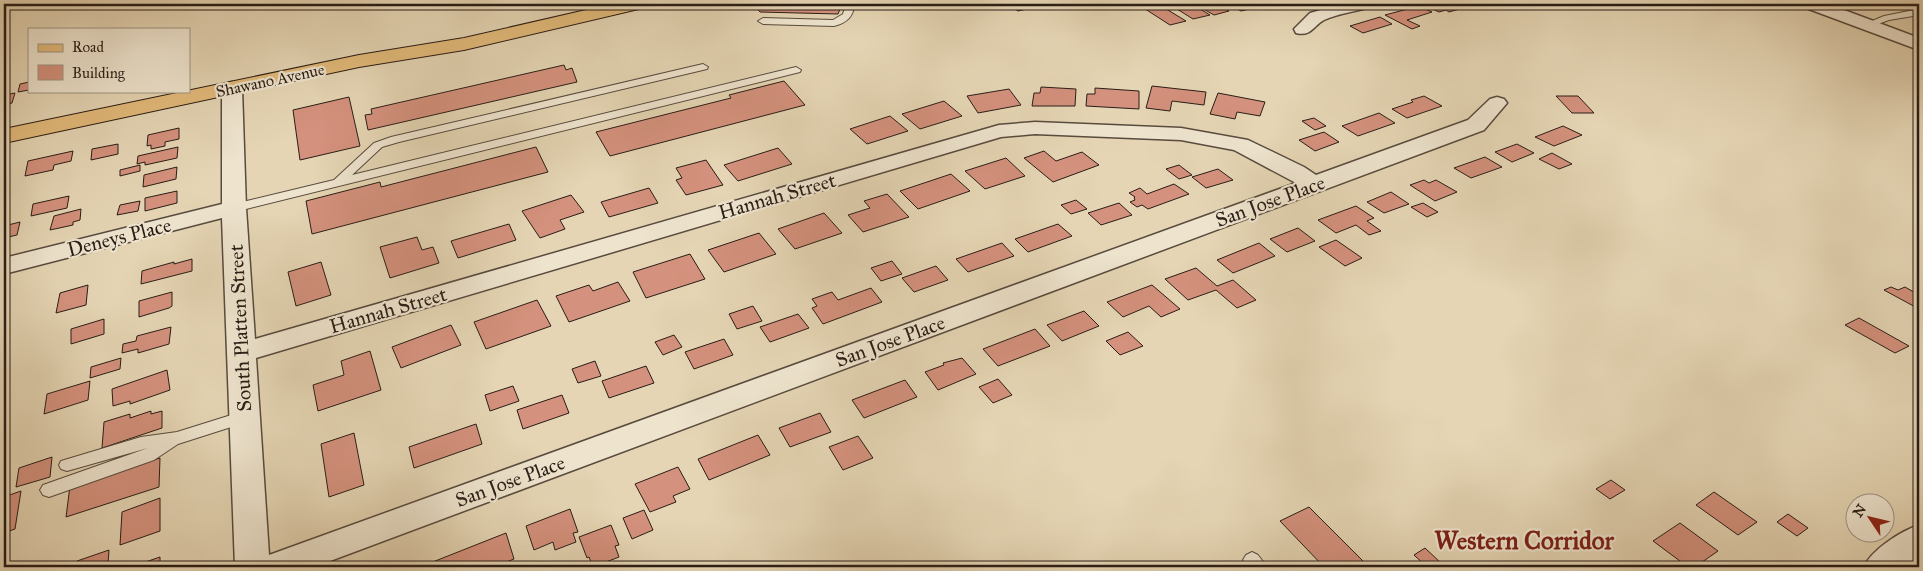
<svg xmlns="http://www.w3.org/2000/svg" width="1923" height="571" font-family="'IM FELL Great Primer',serif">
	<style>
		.building { fill: #d4917d; stroke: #291d16 }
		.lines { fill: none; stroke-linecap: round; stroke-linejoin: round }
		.lane-casing { stroke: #584b3e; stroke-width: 2 }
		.street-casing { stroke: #584b3e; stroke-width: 3 }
		.primary-casing { stroke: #291d16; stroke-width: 2 }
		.lane { fill: #eee4ce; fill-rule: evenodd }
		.street { fill: #eee4ce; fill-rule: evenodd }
		.primary { fill: #e2ba7a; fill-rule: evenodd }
		.labels { text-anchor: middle; stroke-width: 4.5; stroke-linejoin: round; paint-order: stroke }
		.far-street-label { font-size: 16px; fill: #291d16; stroke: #eee4ce }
		.street-label { font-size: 20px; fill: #291d16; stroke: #eee4ce }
		.near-neighbourhood-label { font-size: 25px; font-weight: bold; fill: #7a1f14; stroke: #eee4ce }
	</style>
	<rect width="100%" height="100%" fill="#e5d5b4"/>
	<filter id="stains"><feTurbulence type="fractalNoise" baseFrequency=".004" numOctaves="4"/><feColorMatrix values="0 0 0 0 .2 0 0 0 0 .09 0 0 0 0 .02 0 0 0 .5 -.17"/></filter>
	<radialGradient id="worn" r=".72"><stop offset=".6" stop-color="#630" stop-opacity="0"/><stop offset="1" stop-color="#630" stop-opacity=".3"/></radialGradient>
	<path class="building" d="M753 4H842L838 14 760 12Z
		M1008 4H1042L1044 5 1018 11Z
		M1146 4H1158L1186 21 1170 25 1139 5Z
		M1169 4H1192L1210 15 1193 19Z
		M1195 4H1217L1229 11 1214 15Z
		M1228 4H1253L1258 7 1241 11Z
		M1422 4H1466L1459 6 1463 8 1449 12 1446 10 1439 12Z
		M1850 4H1864L1871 6 1864 9Z
		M1419 6 1432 12 1407 20 1420 26 1412 29 1385 15Z
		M1380 17 1392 24 1363 33 1350 26Z
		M564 65 566 70 572 68 577 82 368 130 365 115 372 114 371 109Z
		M784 81 805 105 610 156 596 132 731 98 729 95Z
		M29 82V90L18 92 20 84Z
		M1152 86 1206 92 1204 105 1172 101 1170 111 1146 108Z
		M1041 87 1076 89 1075 106H1032L1034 93H1040Z
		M1095 88 1139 91V109L1086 106 1087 94H1095Z
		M1009 89 1021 105 978 113 967 96Z
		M15 93 12 103 4 105V95Z
		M1218 93 1265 102 1260 116 1237 112 1235 119 1210 114Z
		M1424 96 1442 106 1407 118 1392 109 1413 102 1411 100Z
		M1556 96H1578L1594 113H1572Z
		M349 97 360 146 300 160 293 110Z
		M944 101 962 116 920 129 902 114Z
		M1379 113 1395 123 1358 136 1342 126Z
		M890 116 908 131 867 144 850 129Z
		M1314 118 1326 126 1315 130 1302 121Z
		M1563 126 1582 135 1554 146 1535 137Z
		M179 128V139L165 142V146L151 149V145L147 146 148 135Z
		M1324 132 1339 142 1315 151 1299 140Z
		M118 144V154L91 160 92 149Z
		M1517 144 1534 153 1512 162 1495 152Z
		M178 147 177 158 145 165V162L137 164 138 156Z
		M536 147 548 172 312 234 306 201 380 182 381 187Z
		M778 148 792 164 738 181 724 165Z
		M73 151 71 161 54 165 53 170 25 176 28 161Z
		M1044 151 1056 161 1082 152 1099 165 1053 182 1024 158Z
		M1552 153 1572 164 1559 169 1539 159Z
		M1485 157 1502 167 1471 178 1454 168Z
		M1006 158 1025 176 985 189 965 171Z
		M706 160 723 185 686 195 676 180 682 178 676 168Z
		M140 165V171L120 176V170Z
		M1179 165 1192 175 1179 179 1166 169Z
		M177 167 176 179 143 187 144 175Z
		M1218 169 1233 180 1206 188 1192 177Z
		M951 174 970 191 918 209 900 191Z
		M1424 180 1429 183 1436 180 1457 192 1435 201 1410 185Z
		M1174 184 1189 194 1148 209 1142 205 1137 207 1130 202 1135 200 1134 198 1135 197 1129 193 1140 188 1147 194Z
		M649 188 658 203 609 217 601 202Z
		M177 191V203L145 211V198Z
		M1391 192 1409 204 1384 213 1367 202Z
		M887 194 909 217 863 232 848 215 870 208 864 201Z
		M571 195 584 212 560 220 565 229 540 238 522 211Z
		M69 196 67 208 31 216 33 204Z
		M1076 200 1087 209 1071 214 1061 205Z
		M140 201 138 211 117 215 120 205Z
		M1119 203 1132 215 1101 225 1088 213Z
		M1423 203 1438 212 1427 217 1411 207Z
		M1356 206 1374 218 1367 221 1381 231 1369 235 1356 225 1336 233 1318 220Z
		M81 209 80 220 73 222V225L50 230 54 216Z
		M824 213 842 233 795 249 778 229Z
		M20 222 17 235 4 238V226Z
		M509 224 516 240 458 258 451 241Z
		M1058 224 1072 236 1028 252 1015 239Z
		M1298 228 1315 241 1287 252 1270 239Z
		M759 233 776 254 724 272 708 250Z
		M417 237 422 250 433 247 439 263 390 278 380 247Z
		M1336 240 1362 258 1345 266 1319 247Z
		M1002 243 1014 256 968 272 956 259Z
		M1259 243 1275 256 1233 273 1217 260Z
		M690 254 705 279 646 298 633 272Z
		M192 259V271L141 284 142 271 174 262V264Z
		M892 261 902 274 881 281 871 268Z
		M321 262 331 295 296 306 288 272Z
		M936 266 948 280 914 292 902 278Z
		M1196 268 1217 286 1233 280 1256 300 1237 308 1216 290 1188 300 1165 279Z
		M618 282 630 301 569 322 556 296 589 285 593 291Z
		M88 285 86 305 56 313 60 293Z
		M1152 285 1180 309 1161 317 1149 306 1123 317 1107 302Z
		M1891 287 1898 290 1905 287 1919 295V309L1884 290Z
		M871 288 882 302 823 324 812 308 817 306 812 299 832 292 838 300Z
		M172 292V306L169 308 139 317V301Z
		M537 300 551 326 486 349 474 322Z
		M753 306 762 321 737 329 729 314Z
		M1084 311 1099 326 1062 341 1047 325Z
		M798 314 809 328 770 342 760 327Z
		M1859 318 1909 346 1895 353 1845 325Z
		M104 319V334L71 344V329Z
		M451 325 461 345 401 368 392 347Z
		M171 327 169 344 138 353V349L122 353 123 344 136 341 137 336Z
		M1035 329 1050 346 998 366 983 349Z
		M1128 332 1143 346 1120 355 1106 341Z
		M674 335 682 347 663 355 655 342Z
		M724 339 733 355 694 369 685 352Z
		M370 351 381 390 318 411 313 385 344 375 341 361Z
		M121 358 120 369 90 378 91 367Z
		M962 358 976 374 938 390 925 372 944 365 943 363Z
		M595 361 601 376 578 383 572 369Z
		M646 366 654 383 609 398 602 381Z
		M167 370 170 390 130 404V401L113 406 112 389Z
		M998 379 1012 395 993 403 979 387Z
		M905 380 917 397 864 418 852 400Z
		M90 381 88 400 44 414 47 394Z
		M513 386 519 401 490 411 485 395Z
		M562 395 569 413 523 429 517 410Z
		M151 411V414L162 411V428L102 448 104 422 130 414V418Z
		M820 413 831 432 790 447 779 428Z
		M476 424 482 444 414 468 409 447Z
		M354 433 364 485 329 497 321 444Z
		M758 435 770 455 709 480 698 459Z
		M858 436 873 458 843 470 829 447Z
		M52 457 50 477 16 487 19 468Z
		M160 458 159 487 66 517 70 486Z
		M678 467 690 489 673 496 676 502 650 512 635 484Z
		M1611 480 1625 490 1610 499 1596 489Z
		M21 491 15 529 4 533V497Z
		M1714 492 1757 522 1738 535 1696 505Z
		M160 498V531L120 545 122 512Z
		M1309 507 1369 567H1324L1280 521Z
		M570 509 578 532 573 533 576 542 555 550 553 542 534 550 526 526Z
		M644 510 653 530 632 539 623 518Z
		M1788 514 1808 528 1797 536 1777 522Z
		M1680 523 1718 551 1695 567H1688L1653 541Z
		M611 525 619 545 615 546 619 557 593 567 589 557 587 558 579 537Z
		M506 533 514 559 494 567H425V565Z
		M1425 548 1442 564 1438 567H1427L1414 555Z
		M109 550 108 564 97 567H76L77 561Z
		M160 557V567H131Z
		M1658 561 1667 567H1649Z"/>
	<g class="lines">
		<g class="lane-casing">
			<path id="lane" d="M846 4H854C854 17 846 23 834 26L763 24 758 21 763 18 833 20 843 14Z
				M1919 9V15L1889 20 1870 27 1865 24 1884 16Z
				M703 64 708 67 707 69 399 142 382 147 352 175 796 67 801 70 800 72 234 212 228 208 230 205 334 180 374 143 391 137Z
				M244 411 250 413 252 417 250 421 178 444 154 460 49 497 43 495 40 490 43 485 148 448 67 471 61 469 59 465 61 461 141 437 177 432Z
				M1252 552 1258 555 1267 567H1247L1243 560 1246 555Z"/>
		</g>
		<g class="street-casing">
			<path id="street" d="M1342 4H1370L1367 8C1353 12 1337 14 1324 20 1313 26 1311 37 1296 33L1294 29 1310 13Z
				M1803 4H1828L1919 38V50L1806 8Z
				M232 82 239 84 242 88 246 208 255 339 999 125 1035 122 1181 128 1248 140 1304 167 1316 175 1468 120 1490 99 1497 97 1504 99 1507 103 1484 130 314 567H235L222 218 4 274V258L222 204V88L225 84ZM1035 134 1181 140 1234 150 1296 183 269 555 256 358 1001 137Z
				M1919 525V558L1907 567H1864C1871 550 1901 531 1919 525Z"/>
		</g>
		<g class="primary-casing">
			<path id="primary" d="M612 4H645L643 8 464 50 359 67 4 143V129L359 55 464 38Z"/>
		</g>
		<use href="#lane" class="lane"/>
		<use href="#street" class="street"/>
		<use href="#primary" class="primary"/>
	</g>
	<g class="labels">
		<g class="far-street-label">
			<text transform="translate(270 80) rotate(-12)" y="6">Shawano Avenue</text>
		</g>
		<g class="street-label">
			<text transform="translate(777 196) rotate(-16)" y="7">Hannah Street</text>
			<text transform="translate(1270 201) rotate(-20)" y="7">San Jose Place</text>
			<text transform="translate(119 237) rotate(-14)" y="7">Deneys Place</text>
			<text transform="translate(388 310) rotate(-16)" y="7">Hannah Street</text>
			<text transform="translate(240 328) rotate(-93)" y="7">South Platten Street</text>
			<text transform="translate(890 341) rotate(-20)" y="7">San Jose Place</text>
			<text transform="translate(510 481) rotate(-20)" y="7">San Jose Place</text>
		</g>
		<g class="near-neighbourhood-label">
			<text x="1524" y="549">Western Corridor</text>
		</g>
	</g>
	<rect width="1923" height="571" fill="none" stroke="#e5d5b4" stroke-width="20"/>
	<rect x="5" y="5" width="1913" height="561" fill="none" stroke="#291d16" stroke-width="2.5"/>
	<rect x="10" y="10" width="1903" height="551" fill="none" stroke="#291d16"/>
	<rect x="28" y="28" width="162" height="65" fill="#eee4ce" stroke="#9f9484"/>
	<rect x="38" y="44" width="25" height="8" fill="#e2ba7a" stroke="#9f9484"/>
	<text x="72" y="52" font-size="15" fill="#291d16">Road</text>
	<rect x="38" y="65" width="25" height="15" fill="#d4917d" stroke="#9f9484"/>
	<text x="72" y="78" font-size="15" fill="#291d16">Building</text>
	<g transform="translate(1870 518) rotate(305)"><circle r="24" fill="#eee4ce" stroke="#9f9484"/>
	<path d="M0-4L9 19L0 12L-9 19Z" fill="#8f2418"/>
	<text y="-8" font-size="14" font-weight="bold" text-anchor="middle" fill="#291d16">N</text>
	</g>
	<rect width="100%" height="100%" filter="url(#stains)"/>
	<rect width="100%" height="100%" fill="url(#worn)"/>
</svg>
